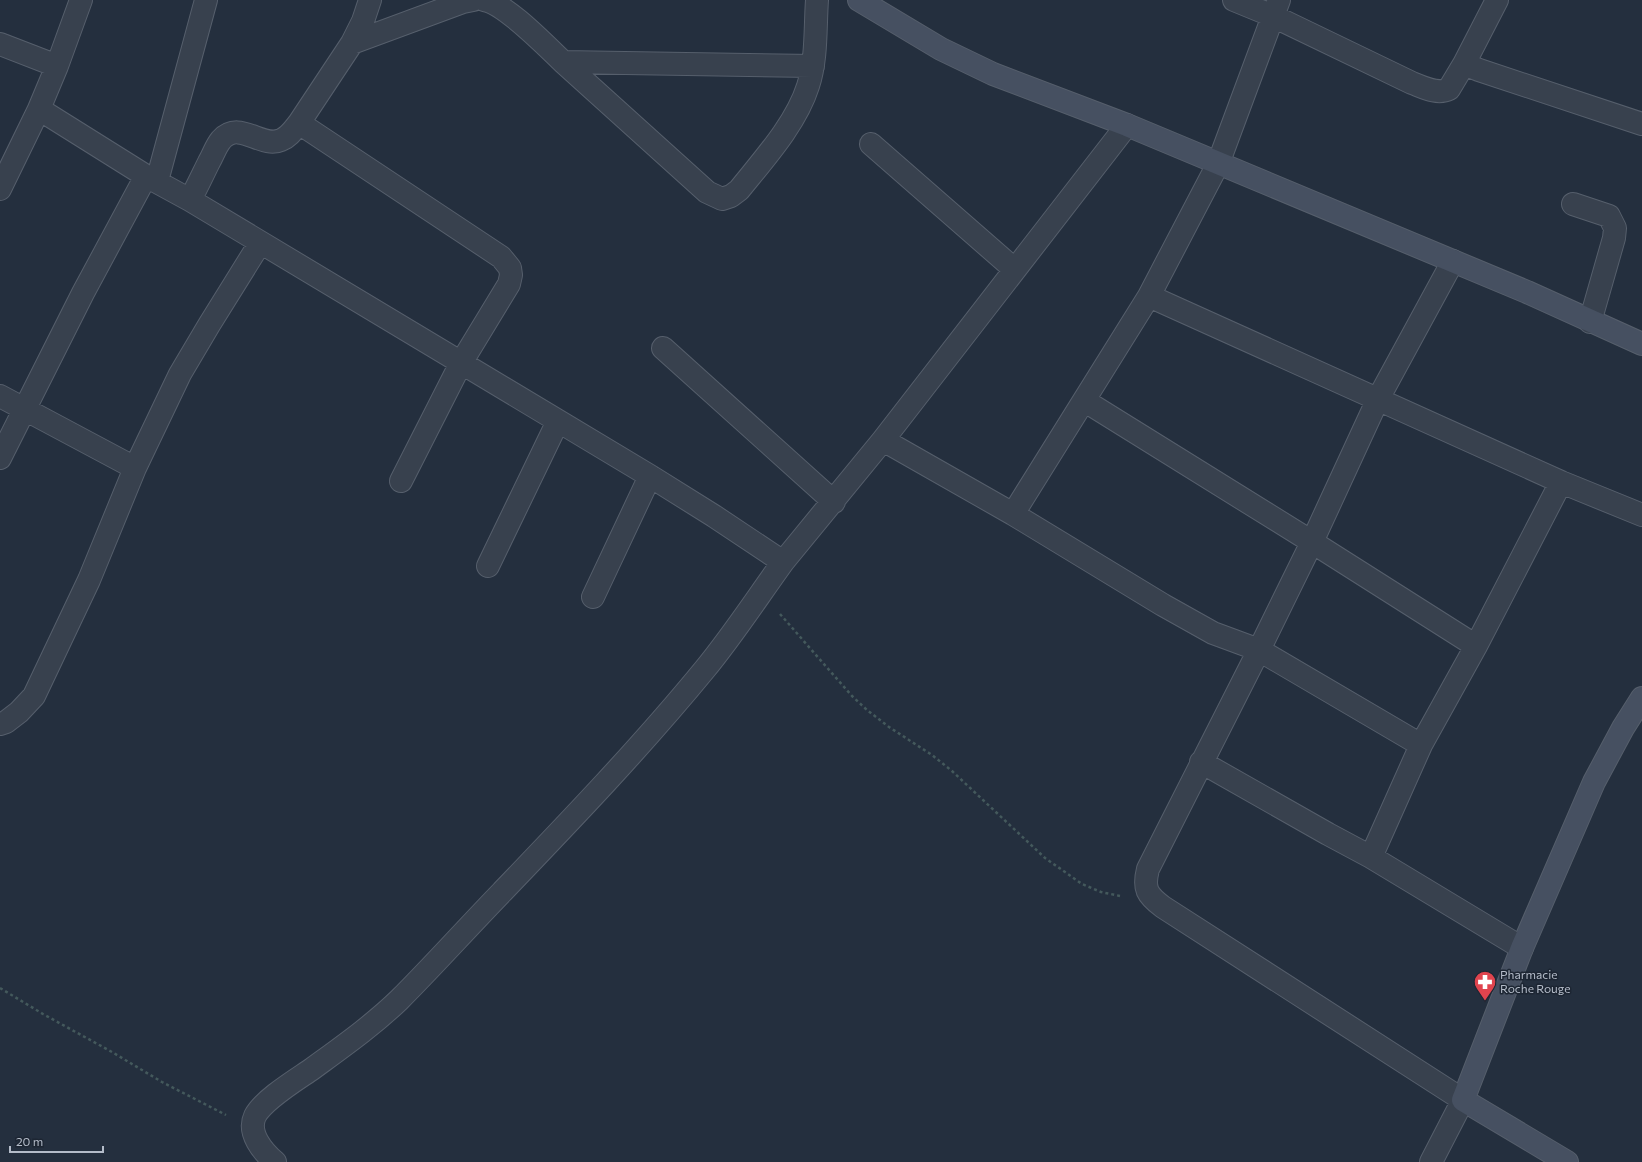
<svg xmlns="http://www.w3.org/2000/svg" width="1642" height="1162" font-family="Commissioner,sans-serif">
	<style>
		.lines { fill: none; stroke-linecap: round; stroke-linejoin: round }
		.street-casing { stroke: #565f6c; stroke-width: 24 }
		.secondary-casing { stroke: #565f6c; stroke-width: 24 }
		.path { stroke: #44595c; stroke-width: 2.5; stroke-dasharray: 3 3; stroke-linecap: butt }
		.street { stroke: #38414e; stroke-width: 22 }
		.secondary { stroke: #465061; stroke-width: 22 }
		.labels { text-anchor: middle; stroke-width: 3; stroke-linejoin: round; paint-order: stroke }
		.poi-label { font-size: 12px; fill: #b4bcc9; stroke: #1d2633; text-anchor: start }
	</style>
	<rect width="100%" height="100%" fill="#242f3e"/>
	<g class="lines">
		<g class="street-casing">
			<path id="street" d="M81 0 57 66 39 109 146 176 190 200 650 476 714 516 783 562 883 440
				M484 0C505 3 546 46 563 62
				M1234 0 1273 16 1412 83C1423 87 1437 95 1449 89L1464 64 1479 70 1642 124
				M1279 0 1218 164 1149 296 1013 514 1163 605 1213 633 1259 650 1148 869C1143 889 1147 895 1163 907L1463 1100 1431 1162
				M352 43 463 2 473 0
				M0 44 57 66
				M1464 64 1497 0
				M813 66 563 62 707 192 722 199 731 196 739 190C763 160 796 124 808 86 817 59 815 28 817 0
				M299 123 352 43 363 21 370 0
				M871 144 1014 269
				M157 181 206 0
				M0 189 39 109
				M190 200C197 187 203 174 209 162 213 155 216 146 221 140 240 119 261 149 281 140 289 137 294 129 299 123L501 257 510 268 511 275 509 284 461 363 401 481
				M1573 204 1609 216 1615 228 1614 238 1590 322
				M1149 296 1561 482
				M663 348 834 502
				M0 396 135 468
				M1085 401 1312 542 1378 399 1453 261
				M0 458 83 293 146 176
				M1013 514 883 440 1127 125
				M488 566 558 421
				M593 597 650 476
				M0 724 6 722 19 712 34 696 89 580 135 468 180 374 209 325 260 243
				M1421 745 1259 650 1312 542 1476 646
				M1201 762 1328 834 1371 857
				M1522 948 1371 857 1421 745 1476 646 1561 482 1642 515
				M275 1162C263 1152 247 1133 255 1116 263 1100 296 1080 312 1069 342 1047 372 1026 399 1000 434 965 467 928 502 892 571 820 641 747 705 669 733 635 757 598 783 562"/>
		</g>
		<g class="secondary-casing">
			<path id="secondary" d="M859 0 941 49 993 74 1127 125 1527 292 1642 344
				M1567 1162 1463 1100 1522 948 1594 782 1623 728 1642 698"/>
		</g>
		<path class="path" d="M780 614 852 696 867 710 889 727 932 755 952 771 1045 858 1082 884 1101 892 1120 896
			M0 988 43 1014 112 1052 162 1082 226 1115"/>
		<use href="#street" class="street"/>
		<use href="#secondary" class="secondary"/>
	</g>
	<defs>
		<g id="pharmacy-pin" transform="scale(1.15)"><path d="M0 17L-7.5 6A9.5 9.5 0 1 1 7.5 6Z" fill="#e0444e" stroke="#1d2633"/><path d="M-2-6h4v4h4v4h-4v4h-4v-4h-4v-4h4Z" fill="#fff"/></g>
	</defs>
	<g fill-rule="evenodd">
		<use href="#pharmacy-pin" x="1485" y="982"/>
	</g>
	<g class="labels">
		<g class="poi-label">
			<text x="1500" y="979">Pharmacie<tspan x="1500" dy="14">Roche Rouge</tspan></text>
		</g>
	</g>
	<path d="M10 1146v6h93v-6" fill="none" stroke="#b4bcc9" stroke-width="2"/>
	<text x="16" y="1146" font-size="12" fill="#b4bcc9" stroke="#1d2633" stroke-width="3" paint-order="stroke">20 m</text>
</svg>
